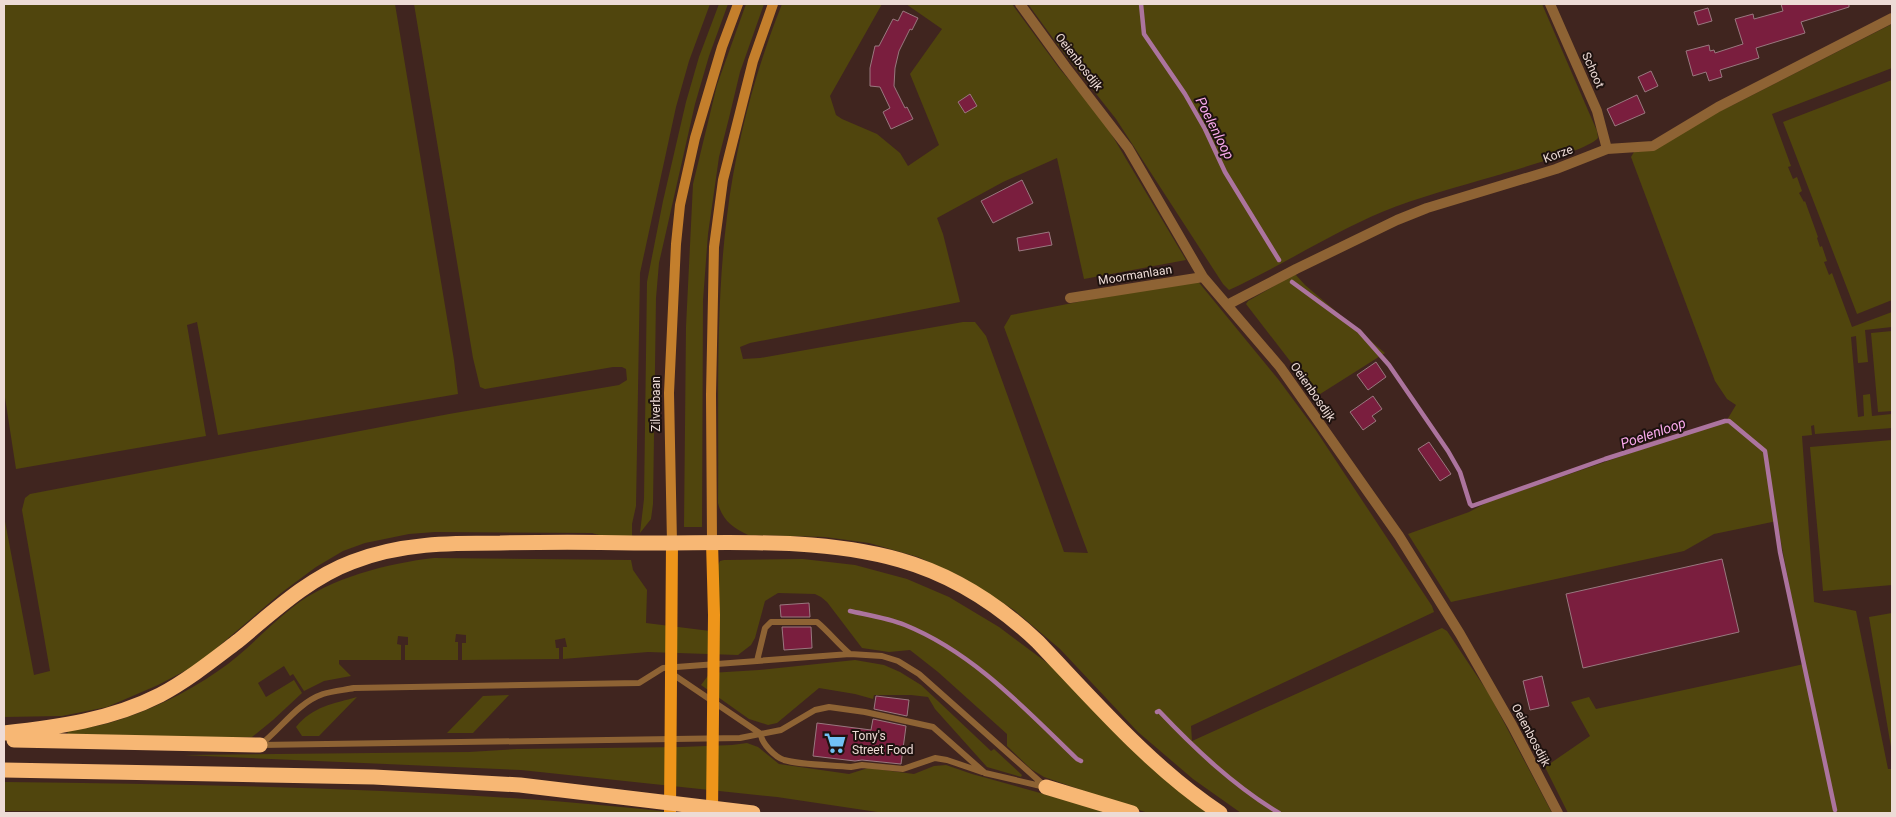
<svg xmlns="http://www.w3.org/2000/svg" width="1896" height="817" font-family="Roboto,sans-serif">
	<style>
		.green { fill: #50450d }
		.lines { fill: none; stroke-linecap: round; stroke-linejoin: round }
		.stream { stroke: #ac749e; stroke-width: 4.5 }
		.building { fill: #7a1e3e; stroke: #99787f }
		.lane { stroke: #8e6334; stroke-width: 6 }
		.street { stroke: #8e6334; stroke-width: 10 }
		.secondary { stroke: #c47f2c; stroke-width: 10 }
		.primary { stroke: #ee951a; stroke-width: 12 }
		.highway { stroke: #f7b774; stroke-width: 15 }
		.labels { text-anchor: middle; stroke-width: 4; stroke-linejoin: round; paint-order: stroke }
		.street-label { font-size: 12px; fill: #eddbd6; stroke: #1e120f }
		.poi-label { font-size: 12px; fill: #eddbd6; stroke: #1e120f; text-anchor: start }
		.water-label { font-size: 14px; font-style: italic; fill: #f9a9eb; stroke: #1e120f }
	</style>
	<rect width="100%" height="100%" fill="#40251f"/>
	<path class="green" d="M4 4H395L454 360 458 394 218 435 197 322 187 325 206 436 16 469 4 391Z
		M414 4H710L689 61 676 107 640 273 636 506 632 524V538L612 539 592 533 435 532 409 534 365 543 343 551 316 567 281 593 198 664 158 685 107 707 62 716 4 717V516L34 675 50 671 22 510 25 498 30 494 449 414 619 385 627 380 626 369 622 367H613L485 389 480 387 473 358Z
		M719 4H728L709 56 695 104 659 263 656 298 653 504 651 519 640 533 644 499 647 282 663 201 686 102 699 57Z
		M746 4H764L740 72 729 118 719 157 708 234 703 300 702 527H684L686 327 693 184 717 85Z
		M782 4H882L830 96 836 115 842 119 877 134 900 153 908 166 939 145 910 74 942 29 906 4H1012L1059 68 1103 120 1186 260 1084 279 1057 158 1003 182 937 218 943 234 960 302 750 343 740 347 743 359 760 358 963 322H975L986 336 1064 552 1088 553 1004 327 1011 315 1196 279 1278 379 1315 429 1432 606 1434 612 1191 726 1192 741 1442 628 1447 631 1489 694 1552 813H1241L1193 779 1138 732 1060 649 1014 610 962 577 918 557 869 543 825 537 748 535C733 528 722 520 718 503 719 408 715 311 727 216 736 143 755 72 782 4Z
		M1028 4H1542L1597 131 1598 138C1589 150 1513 170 1495 176 1457 187 1419 197 1382 212 1330 234 1281 266 1229 290L1223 284 1116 119 1063 52Z
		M1892 24V68L1772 114 1791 166 1788 167 1793 179 1797 177 1802 191 1799 193 1804 202 1805 201 1818 237 1817 238 1820 247 1822 246 1827 261 1824 262 1829 275 1832 273 1852 327 1892 312V327L1865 330 1868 362 1858 363 1856 336 1851 337 1858 417 1864 416 1863 395 1870 394 1872 416 1892 414V428L1815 434 1814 425 1811 426 1812 435 1802 436 1814 602 1856 611 1888 769H1892V813H1568L1545 767 1590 736 1571 702 1589 697 1596 709 1804 664 1777 521 1714 534 1684 551 1451 602 1408 534 1469 512 1488 502 1727 420 1736 405 1727 399 1715 381 1631 157 1634 152 1735 104Z
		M1892 80V300L1857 314 1783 122Z
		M1295 274 1305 285 1385 353 1317 396 1246 304 1248 301Z
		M1892 331V411L1878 412 1871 333Z
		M1892 440V585L1823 591 1810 447Z
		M434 558 631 560 633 570 647 590 646 623 718 632V565L720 561 724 560 803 559 855 565 907 579 949 597 999 627 1054 668 1212 813H1148L1044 777 1031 769 1007 746V734L938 672 910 650 889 652 862 648 827 602 821 597 815 594 778 593 765 601 755 638 751 645 738 655 648 652 563 659V647H567L565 638 555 640 556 648H559V659L462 660V643H466V635L456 634 455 642H458V660H405V645H408V637L398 636 397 644 401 645V660H339V664L351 676 324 681 304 691 293 674 290 676 284 666 258 683 266 697 294 680 302 693 273 720 252 737 223 738 67 736 68 731C81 728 95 727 109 723 147 712 185 694 218 671 245 653 267 627 293 607 329 578 389 563 434 558Z
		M1892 613V753L1869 617Z
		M855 660 884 665 900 672 921 685 991 751 994 749 1022 775 1021 777 987 767 935 709 928 697 911 695H874L873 699 855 694 819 688 777 723 768 725 749 719 701 685 710 673 759 670Z
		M509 695 473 733H447L483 696Z
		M357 697 319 736H302L296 727C313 706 333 704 357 697Z
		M747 743 758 747 779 764 849 774 868 768 914 774 934 766 946 765 972 774 1112 813H884L777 797 521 770 183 755 469 752 517 749 681 747 732 745Z
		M4 782C229 785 455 788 680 813H221L4 811Z"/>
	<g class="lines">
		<path class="stream" d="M1141 4 1144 34 1185 94 1205 129 1225 172 1279 260
			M1292 282 1359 331 1389 365 1448 451 1460 472 1470 504 1472 506 1605 459 1725 421H1729L1765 451 1780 552 1835 810
			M850 611C868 615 888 618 905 625 974 653 1025 709 1077 759L1081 761
			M1157 712 1159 711C1195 749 1234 786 1279 813"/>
	</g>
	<path class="building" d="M1781 4H1849V7L1801 22 1805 33 1756 48 1759 58 1720 70 1722 77 1709 81 1706 72 1693 76 1686 51 1709 45 1710 51 1714 50 1715 53 1743 44 1735 19 1753 14 1754 19 1783 11Z
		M1708 8 1712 21 1698 25 1694 12Z
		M903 11 918 18 912 30 910 29 899 51 895 68 894 86 905 108 907 107 913 119 891 129 883 112 890 108 880 87 870 86V68L875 46H879L893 19 898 21Z
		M1651 71 1658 86 1645 92 1638 77Z
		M970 94 977 106 965 113 958 102Z
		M1637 95 1645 113 1615 126 1607 109Z
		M1022 180 1033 203 993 223 981 201Z
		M1049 232 1052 245 1019 251 1017 238Z
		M1376 362 1386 377 1368 390 1357 375Z
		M1373 396 1382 409 1372 416 1376 421 1363 430 1350 412Z
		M1429 442 1451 474 1440 481 1418 449Z
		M1722 559 1739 632 1583 668 1566 594Z
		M809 603 810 617H781L780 605Z
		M782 627H811L812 648 784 650Z
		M1542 676 1549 706 1530 710 1523 681Z
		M876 696 909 700 907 716 874 709Z
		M873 719 906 726 901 764 862 760 855 761 813 756 817 723 871 730Z"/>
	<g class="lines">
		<path class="lane" d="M757 661 765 628 771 622H817C829 632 838 644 850 654
			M671 673 761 734C761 743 775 757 784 760 801 765 832 765 851 767L862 765 903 769 935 758 947 760 982 772
			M260 745C281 729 297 703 323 694 333 691 344 690 354 688L639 683 663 668 850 654 882 656 898 661 919 674 1046 787
			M260 745 740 738 781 730 815 710 829 707 865 712 933 727 985 773 1045 787"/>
		<path class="street" d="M1020 4 1065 66 1128 148 1203 277 1280 367 1399 536 1460 634 1512 725 1558 813
			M1550 4 1597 111 1607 149
			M1070 298 1203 277
			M1227 305 1296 269 1397 220 1427 208 1556 169 1607 149 1653 146 1718 107 1892 18"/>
		<path class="secondary" d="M712 542 711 395 714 247 723 180 753 61 773 4
			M672 543 669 393 676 244 680 205 695 138 722 47 738 4"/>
		<path class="primary" d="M712 542 714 615 712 813
			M670 813 672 543"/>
		<path class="highway" d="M4 733C58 727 111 720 160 695 188 680 213 660 238 641 273 612 309 578 352 562 400 543 450 543 500 543 545 542 590 542 634 543 723 544 814 536 900 560 953 575 999 605 1038 642 1096 703 1151 767 1220 813
			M14 740 260 745
			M4 770 374 777 520 785 753 813
			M1046 787 1132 813"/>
	</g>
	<defs>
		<g id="supermarket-bare" transform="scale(1.725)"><path d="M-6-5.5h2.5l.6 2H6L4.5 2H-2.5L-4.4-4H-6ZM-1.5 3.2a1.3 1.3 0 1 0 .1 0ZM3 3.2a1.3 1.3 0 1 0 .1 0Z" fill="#71c1f5" stroke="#1e120f" stroke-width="2.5" paint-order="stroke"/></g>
	</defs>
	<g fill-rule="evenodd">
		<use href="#supermarket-bare" x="835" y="743"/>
	</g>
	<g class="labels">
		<g class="street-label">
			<text transform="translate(1079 62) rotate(52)" y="4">Oeienbosdijk</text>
			<text transform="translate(1593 70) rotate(66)" y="4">Schoot</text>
			<text transform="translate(1558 154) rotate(-20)" y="4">Korze</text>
			<text transform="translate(1135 275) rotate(-9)" y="4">Moormanlaan</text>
			<text transform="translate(1313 392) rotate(55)" y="4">Oeienbosdijk</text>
			<text transform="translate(656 404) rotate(-90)" y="4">Zilverbaan</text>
			<text transform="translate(1531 735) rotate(62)" y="4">Oeienbosdijk</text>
		</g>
		<g class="poi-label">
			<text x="852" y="740">Tony's<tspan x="852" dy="14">Street Food</tspan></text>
		</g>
		<g class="water-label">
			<text transform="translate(1215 128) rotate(63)" y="5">Poelenloop</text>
			<text transform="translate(1653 433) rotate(-19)" y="5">Poelenloop</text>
		</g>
	</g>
	<rect width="1896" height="817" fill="none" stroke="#eddbd6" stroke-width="10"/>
</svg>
